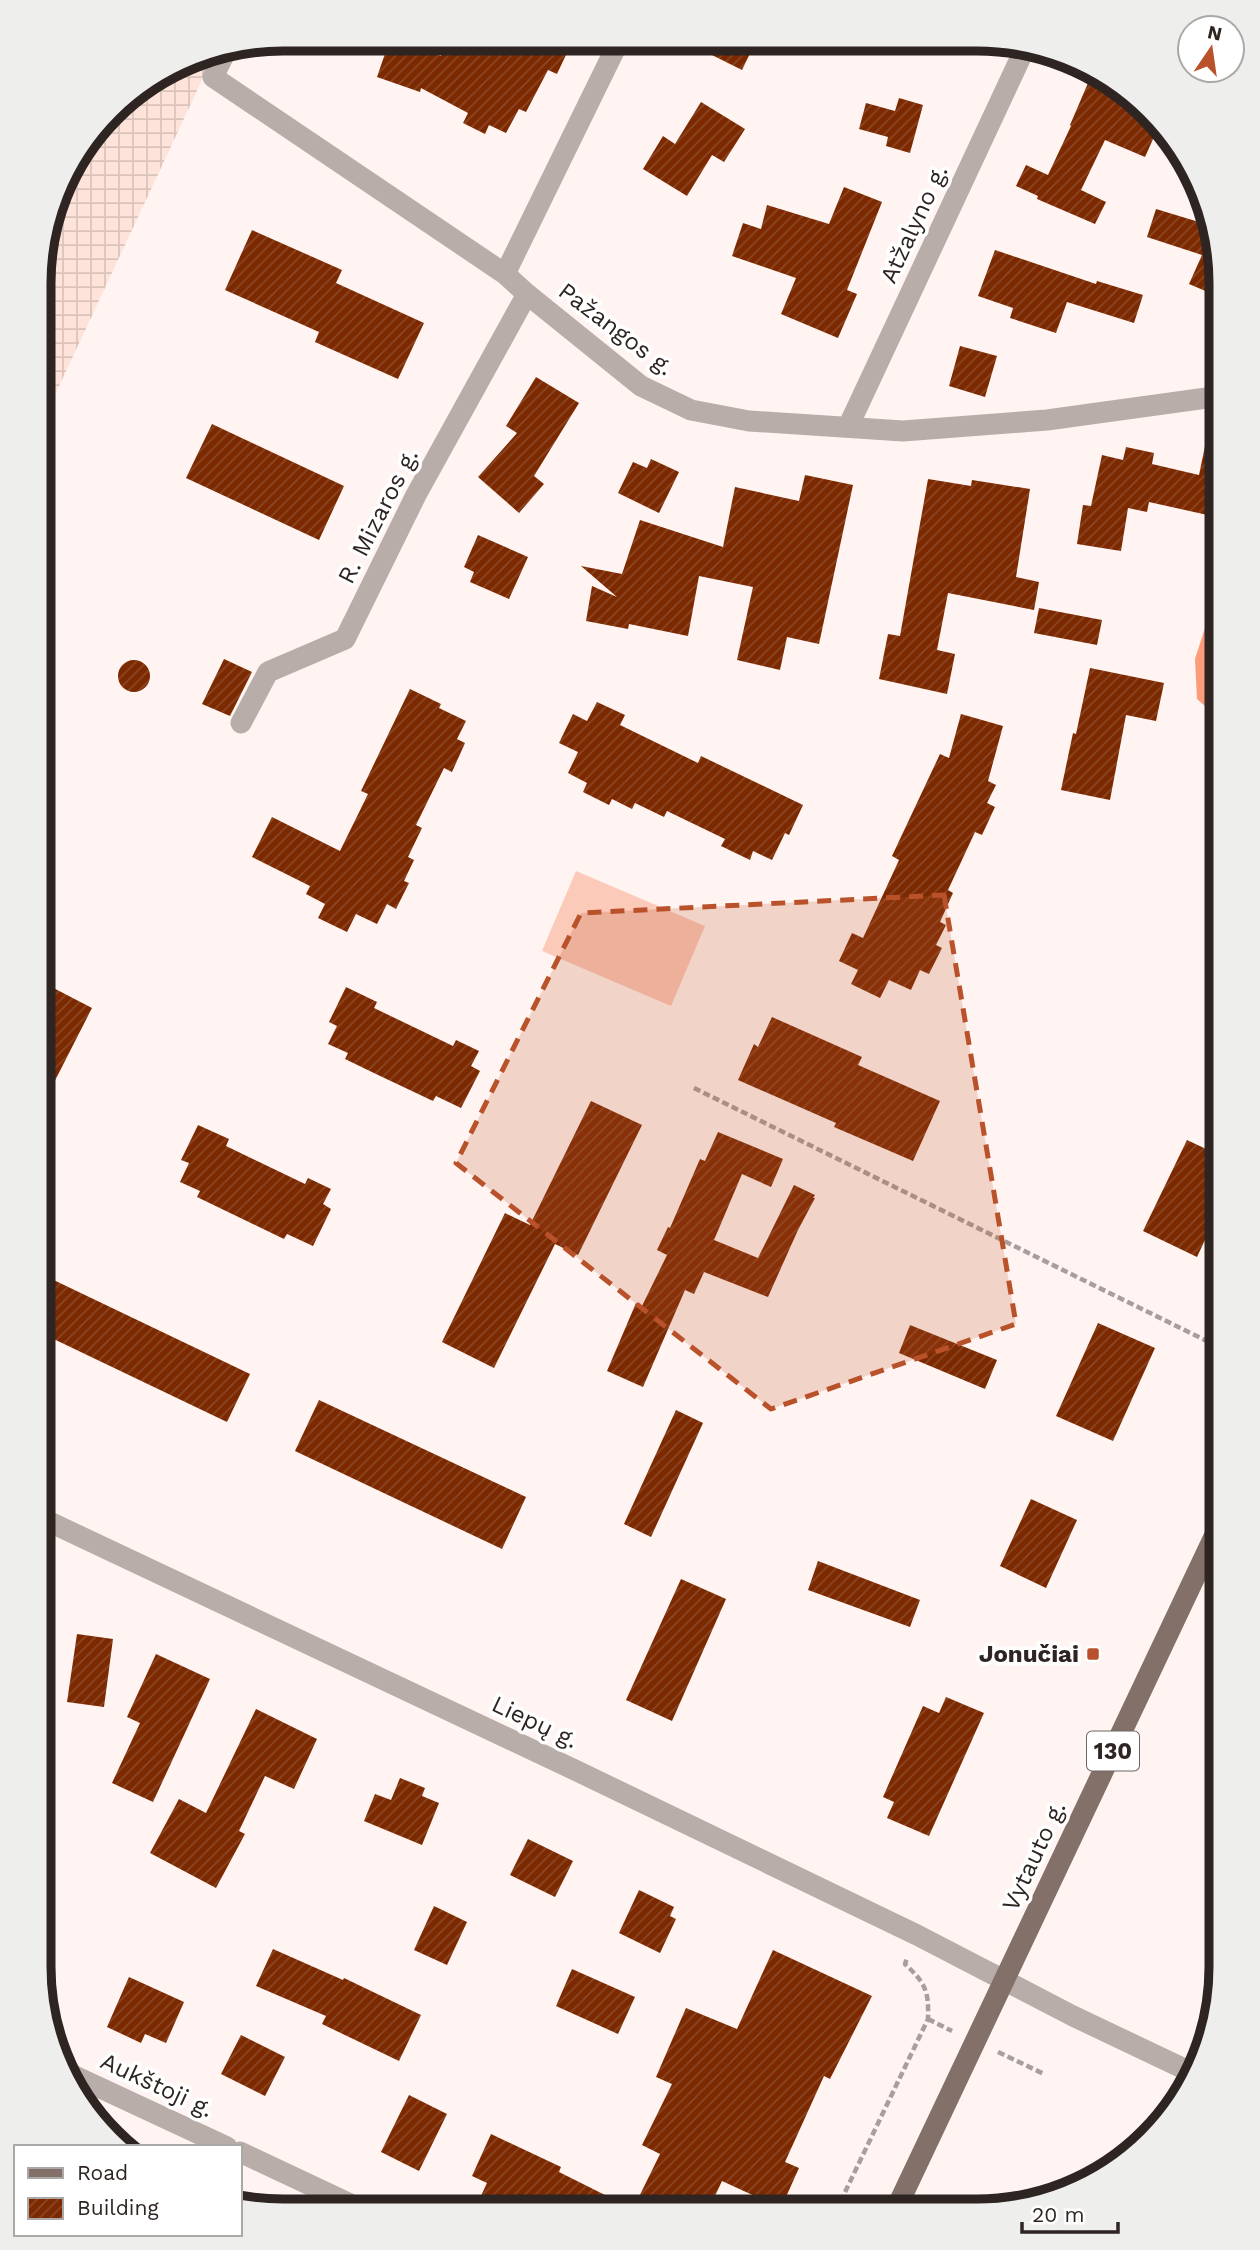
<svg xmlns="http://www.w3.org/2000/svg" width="1260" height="2250" font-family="'Work Sans',sans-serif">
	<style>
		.industrial { fill: url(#industrial-grid) }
		.pitch { fill: #fbcab8 }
		.water { fill: #fc9c7a }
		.building { fill: url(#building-hatch) }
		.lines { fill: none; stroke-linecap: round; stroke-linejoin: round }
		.path { stroke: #a89e9b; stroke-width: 4.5; stroke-dasharray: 7 3.5; stroke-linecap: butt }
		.minor { stroke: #b8ada9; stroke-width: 21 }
		.major { stroke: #837069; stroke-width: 21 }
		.marked { fill: #b9522a; fill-opacity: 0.2; stroke: #b9522a; stroke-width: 5; stroke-dasharray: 14 9; stroke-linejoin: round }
		.poi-dot { fill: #b9522a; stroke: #fff; stroke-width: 2.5 }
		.labels { text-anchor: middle; stroke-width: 7; stroke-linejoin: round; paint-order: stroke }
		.shield { fill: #fff; stroke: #6d6664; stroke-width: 2 }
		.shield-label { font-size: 23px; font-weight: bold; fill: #2e2522 }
		.street-label { font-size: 24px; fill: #2e2522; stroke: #fff }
		.poi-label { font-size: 24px; font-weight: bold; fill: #2e2522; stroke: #fff; text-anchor: end }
		.rim { fill: none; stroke: #2e2522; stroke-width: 9 }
	</style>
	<defs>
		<pattern id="industrial-grid" width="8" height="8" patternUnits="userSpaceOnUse" patternTransform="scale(1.75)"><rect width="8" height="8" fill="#fee3da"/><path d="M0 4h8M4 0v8" fill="none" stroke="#dac3bb"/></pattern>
		<pattern id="building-hatch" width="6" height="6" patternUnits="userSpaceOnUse" patternTransform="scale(1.75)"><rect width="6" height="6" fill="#7c2900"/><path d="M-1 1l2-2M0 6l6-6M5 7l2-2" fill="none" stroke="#8a4726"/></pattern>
	</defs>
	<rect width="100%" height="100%" fill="#fff4f1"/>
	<path class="industrial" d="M214 52 195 95 40 427 41 251 64 174 121 99 189 57Z"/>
	<path class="pitch" d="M576 871 705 926 671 1006 542 951Z"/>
	<path class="water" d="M1221 621V720L1197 699 1195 659 1205 628Z"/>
	<path class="building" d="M390 39 441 56 448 40H573L557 74 548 70 526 112 519 109 506 133 489 125 485 134 463 123 468 113 421 88 420 92 377 77Z
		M684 41H756L742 70Z
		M1091 76 1132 96 1126 108 1152 119 1158 128 1145 157 1105 140 1081 190 1106 202 1095 224 1037 199 1038 196 1016 186 1026 165 1048 175 1071 126 1070 125Z
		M899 98 923 105 910 153 886 146 888 137 859 129 866 103 895 111Z
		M701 102 745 129 724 162 712 155 687 196 643 169 663 136 675 144Z
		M844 187 882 202 847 290 857 294 838 338 781 314 796 278 732 256 743 223 761 229 767 205 829 224Z
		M1156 209 1212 226 1222 282V298L1189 284 1202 255 1147 237Z
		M252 230 342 270 336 283 424 323 398 379 315 342 319 332 225 290Z
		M995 250 1096 284 1097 281 1143 295 1134 323 1067 302 1056 333 1010 318 1013 308 978 296Z
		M960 346 997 356 985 397 949 386Z
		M536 377 579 403 534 476 544 484 519 513 478 477 517 433 506 426Z
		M1210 422 1221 424V518L1149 502 1147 512 1128 508 1121 551 1077 544 1083 505 1091 506 1102 455 1123 460 1126 447 1154 453 1152 464 1199 475Z
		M212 424 344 486 319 540 186 478Z
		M651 459 679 472 659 513 618 493 633 462 647 468Z
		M805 475 853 485 819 644 787 637 780 670 737 660 753 587 699 576 688 636 629 624 628 629 586 621 592 586 617 597 581 566 622 574 640 520 723 547 735 487 799 501Z
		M928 479 971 486 972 480 1030 489 1016 577 1039 582 1034 610 948 593 937 650 955 654 947 694 879 679 888 634 900 636Z
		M478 535 528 557 509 599 470 582 474 572 464 567Z
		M1039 608 1102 620 1097 645 1034 633Z
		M224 659 252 672 230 716 202 704Z
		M118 676a16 16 0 1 1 32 0a16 16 0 1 1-32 0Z
		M1090 668 1164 683 1156 721 1126 715 1110 800 1061 790 1073 733 1076 734Z
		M410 689 441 704 439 708 466 721 457 739 465 743 452 772 444 768 416 825 422 828 408 857 414 860 404 881 409 883 396 909 387 904 377 924 356 914 347 932 318 918 325 904 306 894 310 886 252 857 272 817 340 851 368 794 361 791Z
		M597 702 625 715 620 725 698 763 701 756 803 805 789 835 785 833 772 860 753 851 750 860 721 846 725 839 667 811 664 817 635 803 632 809 612 799 609 805 583 792 587 783 568 773 578 752 559 743 573 714 587 721Z
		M961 714 1003 726 988 781 996 785 987 803 995 807 982 835 975 832 948 890 953 893 940 922 946 925 936 945 942 948 929 974 920 970 911 990 889 980 880 998 851 984 858 970 839 961 852 933 863 938 899 860 892 856 940 754 949 758Z
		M40 981 92 1008 40 1110Z
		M346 987 377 1002 374 1008 453 1046 456 1040 479 1051 471 1066 480 1071 461 1108 436 1096 433 1101 376 1074 345 1059 348 1053 328 1044 337 1026 329 1022Z
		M772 1017 862 1057 858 1065 940 1101 913 1161 834 1127 836 1123 738 1080 754 1044 758 1047Z
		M591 1101 642 1125 578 1255 555 1244 494 1368 442 1342 505 1213 530 1225Z
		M198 1125 229 1139 226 1146 305 1184 308 1178 331 1189 323 1204 331 1209 313 1246 287 1234 284 1239 197 1197 200 1191 180 1182 189 1163 181 1160Z
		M718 1132 783 1159 771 1187 742 1174 714 1240 758 1258 794 1185 815 1195 813 1198H815L798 1230 768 1297 704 1272 694 1294 685 1290 643 1387 607 1371 636 1303 642 1306 667 1255 657 1250 668 1227 670 1228 700 1159 705 1161Z
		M1187 1140 1221 1156V1206L1197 1257 1143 1231Z
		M39 1273 250 1374 227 1422 39 1332Z
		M1098 1323 1155 1348 1113 1441 1056 1416Z
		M910 1325 997 1360 985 1389 899 1353Z
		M319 1400 526 1497 502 1549 295 1451Z
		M676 1410 703 1423 651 1537 624 1524Z
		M1031 1499 1077 1520 1046 1588 1000 1566Z
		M818 1561 920 1600 910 1627 808 1590Z
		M681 1579 726 1599 672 1721 626 1700Z
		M77 1634 113 1639 104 1707 67 1702Z
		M156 1654 210 1679 153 1802 112 1783 140 1723 127 1717Z
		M946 1697 984 1713 929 1836 887 1818 894 1802 883 1797 923 1706 939 1713Z
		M256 1709 317 1739 294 1789 265 1776 239 1831 245 1834 216 1888 150 1853 179 1799 206 1813Z
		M400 1778 425 1788 422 1796 439 1803 422 1845 364 1821 375 1794 391 1800Z
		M528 1839 573 1861 555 1897 510 1875Z
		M639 1890 674 1907 670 1916 676 1919 660 1953 619 1933Z
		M434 1906 467 1922 447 1965 414 1950Z
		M273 1949 343 1980 344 1978 421 2015 399 2061 322 2024 326 2016 256 1986Z
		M773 1950 872 1996 830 2079 824 2076 785 2162 799 2168 781 2208 722 2181 708 2211 502 2210 479 2200 487 2183 472 2176 491 2134 561 2167 559 2172 633 2209 660 2154 642 2145 672 2084 656 2077 686 2008 737 2029Z
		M572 1969 635 1997 618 2034 556 2006Z
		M129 1977 184 2002 166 2043 145 2034 141 2043 107 2027Z
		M241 2035 285 2057 265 2096 221 2074Z
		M409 2095 447 2114 419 2171 381 2152Z"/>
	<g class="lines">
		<path class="path" d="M694 1088 1221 1348
			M928 2019 952 2031
			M998 2052 1044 2074
			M836 2211 928 2019C929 1990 925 1983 905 1964L907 1958"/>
		<path class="minor" d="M227 49 213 77 505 274 527 294 641 386 691 410 749 421 903 431 1047 420 1221 396
			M505 274 619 41
			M848 427 1027 44
			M241 723 268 672 345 639 416 495 527 294
			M39 1517 577 1771 917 1935 1073 2016 1195 2074
			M64 2071 227 2147
			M240 2152 363 2210"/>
		<path class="major" d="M895 2211 1221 1522"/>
	</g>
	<path class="marked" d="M944 895 1016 1324 771 1409 456 1163 581 913Z"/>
	<rect class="poi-dot" x="1086" y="1647" width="14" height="14" rx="3.5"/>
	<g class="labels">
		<rect class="shield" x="1087" y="1731.5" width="52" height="39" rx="5"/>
		<g class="shield-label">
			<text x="1113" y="1759">130</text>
		</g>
		<g class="street-label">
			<text transform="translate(914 224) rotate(-65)" y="8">Atžalyno g.</text>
			<text transform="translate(616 329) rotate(37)" y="8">Pažangos g.</text>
			<text transform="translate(378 516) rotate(-63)" y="8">R. Mizaros g.</text>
			<text transform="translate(535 1722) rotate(25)" y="8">Liepų g.</text>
			<text transform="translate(1034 1856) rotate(-65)" y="8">Vytauto g.</text>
			<text transform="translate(157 2085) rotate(25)" y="8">Aukštoji g.</text>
		</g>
		<g class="poi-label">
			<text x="1079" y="1662">Jonučiai</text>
		</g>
	</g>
	<path d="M0 0H1260V2250H0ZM283 51H977A232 232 0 0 1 1209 283V1967A232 232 0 0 1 977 2199H283A232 232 0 0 1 51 1967V283A232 232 0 0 1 283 51Z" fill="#eeeeed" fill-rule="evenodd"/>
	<path class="rim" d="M283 51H977A232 232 0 0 1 1209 283V1967A232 232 0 0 1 977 2199H283A232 232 0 0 1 51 1967V283A232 232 0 0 1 283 51Z"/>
	<rect x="14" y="2145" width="228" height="91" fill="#ffffff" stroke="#aba8a7" stroke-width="2"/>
	<rect x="28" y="2168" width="35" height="10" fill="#837069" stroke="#aba8a7" stroke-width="2"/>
	<text x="77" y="2180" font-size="21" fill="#2e2522">Road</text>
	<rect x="28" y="2198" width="35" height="21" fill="url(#building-hatch)" stroke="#aba8a7" stroke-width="2"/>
	<text x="77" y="2215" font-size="21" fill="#2e2522">Building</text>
	<g transform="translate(1211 49) rotate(13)"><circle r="33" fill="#ffffff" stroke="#aba8a7" stroke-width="2"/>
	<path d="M0-5L12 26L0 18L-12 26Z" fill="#b9522a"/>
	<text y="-10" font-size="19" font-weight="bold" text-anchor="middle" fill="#2e2522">N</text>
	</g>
	<path d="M1022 2222v10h96v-10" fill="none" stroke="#2e2522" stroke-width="3.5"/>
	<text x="1032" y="2222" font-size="21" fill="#2e2522" stroke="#ffffff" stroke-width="5" paint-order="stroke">20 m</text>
</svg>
